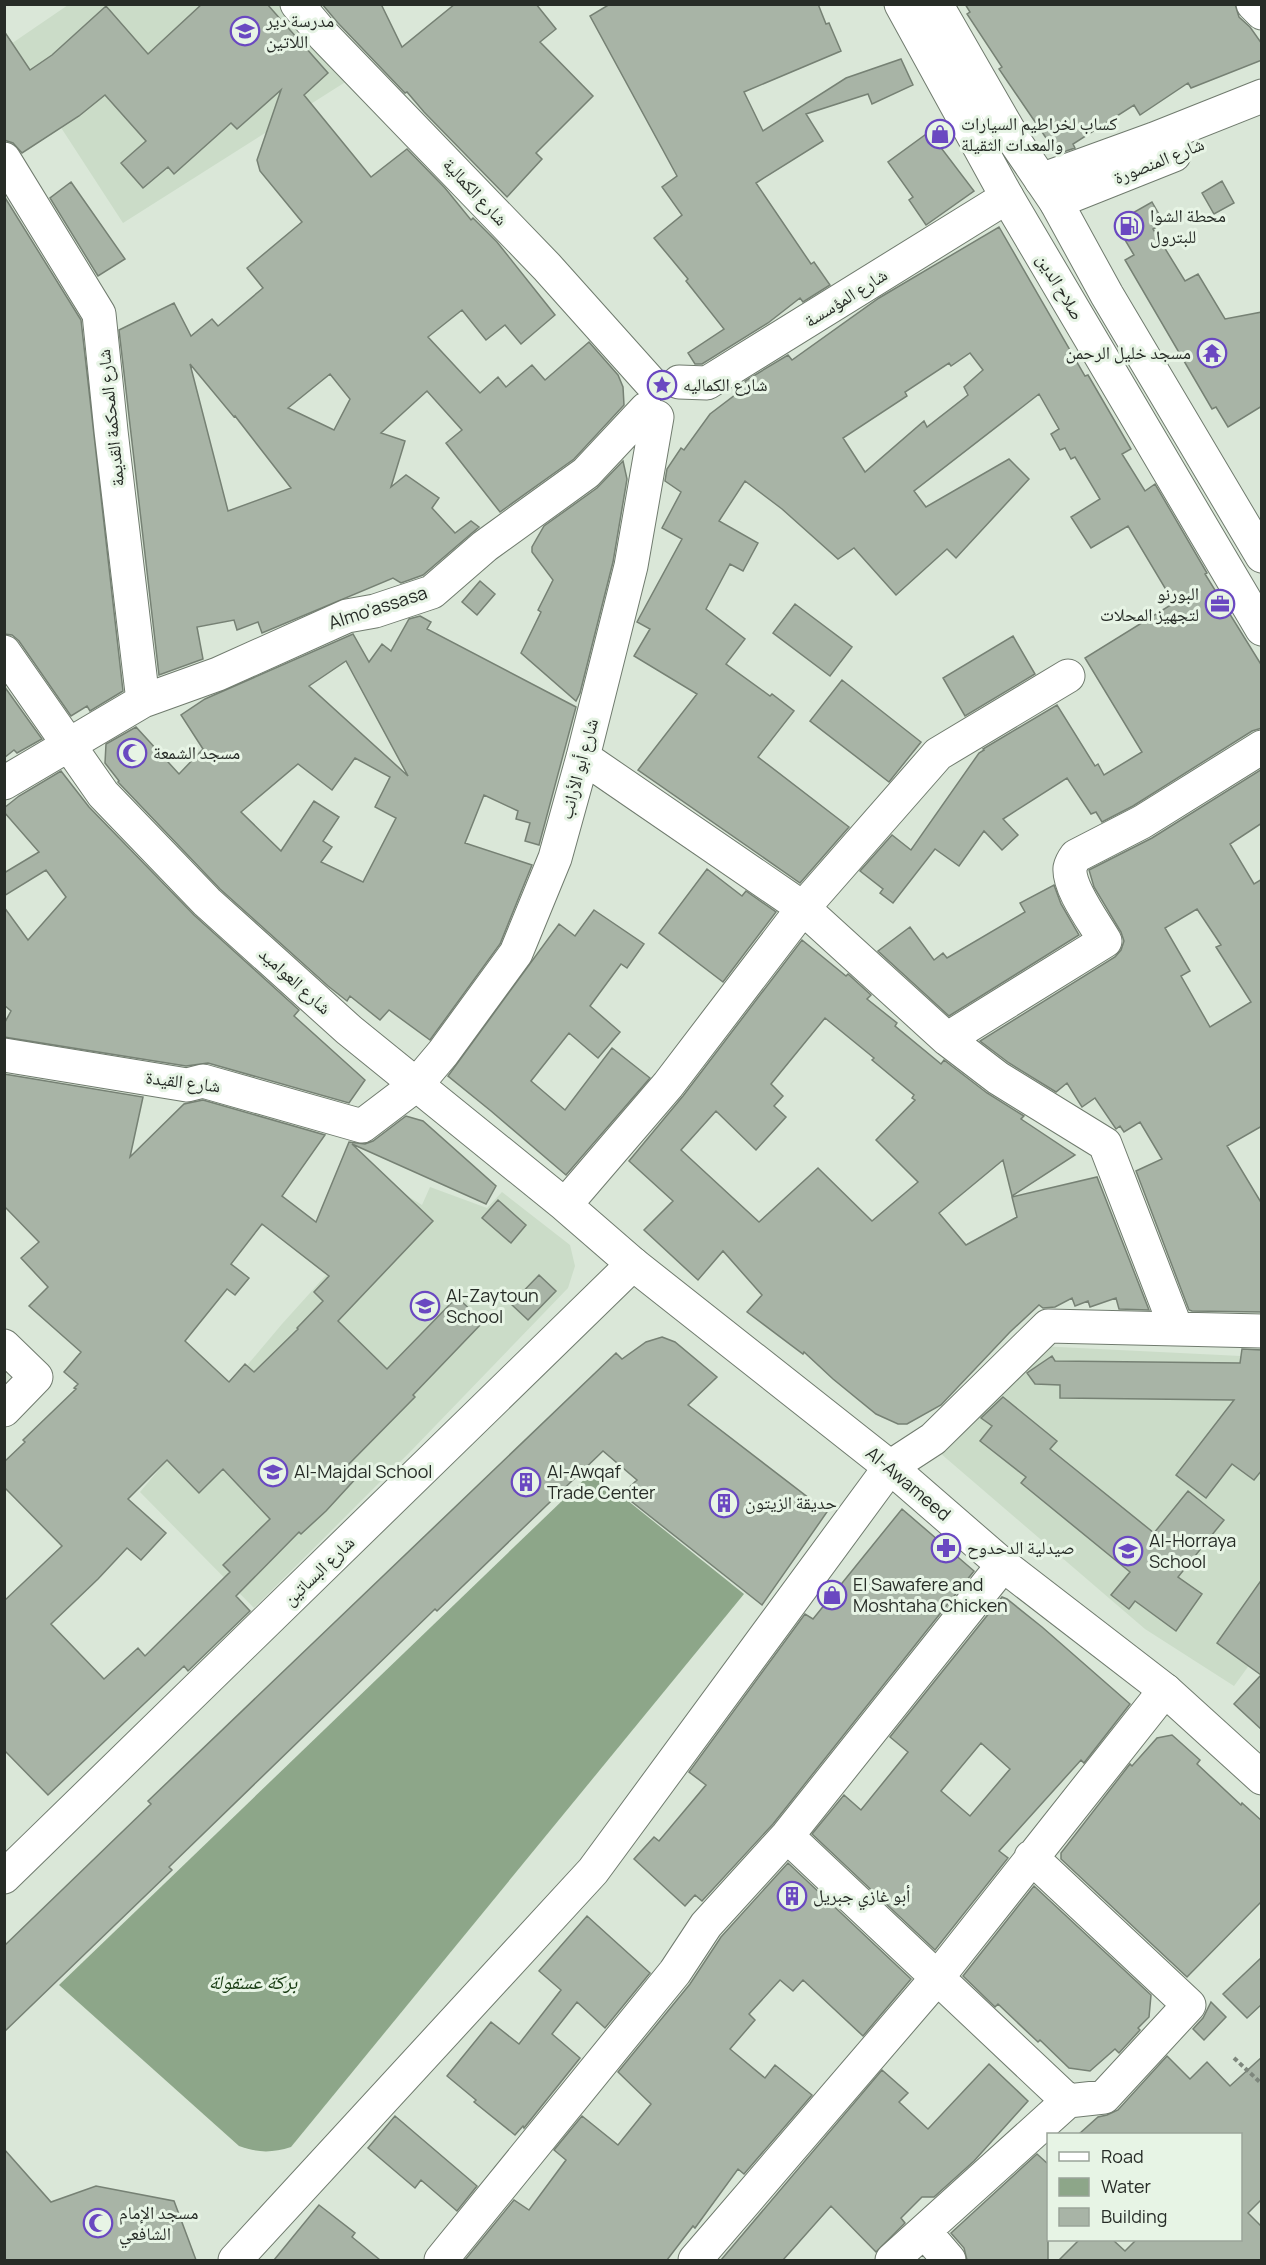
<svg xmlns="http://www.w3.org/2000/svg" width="1266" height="2265" font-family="Manrope,'Noto Naskh Arabic',sans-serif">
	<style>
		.built { fill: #cbdcc8 }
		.water { fill: #8da689 }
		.building { fill: #a8b4a6; stroke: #768174; stroke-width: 1.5; fill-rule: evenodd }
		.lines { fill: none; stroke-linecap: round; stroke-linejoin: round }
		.minor-casing { stroke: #707b6e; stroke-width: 35 }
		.major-casing { stroke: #707b6e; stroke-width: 35 }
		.highway-casing { stroke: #707b6e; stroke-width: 35 }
		.path { stroke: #7d867c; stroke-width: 4; stroke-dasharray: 4.5 3; stroke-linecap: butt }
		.minor { stroke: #fff; stroke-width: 33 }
		.major { stroke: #fff; stroke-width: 33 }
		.highway { stroke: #fff; stroke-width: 33 }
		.labels { text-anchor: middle; stroke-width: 6; stroke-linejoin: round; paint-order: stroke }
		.poi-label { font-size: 18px; fill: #272c27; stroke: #e7f4e5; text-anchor: start }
		.street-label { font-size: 18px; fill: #272c27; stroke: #e7f4e5 }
		.water-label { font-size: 20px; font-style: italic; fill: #183c13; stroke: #e7f4e5 }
	</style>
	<rect width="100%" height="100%" fill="#dae7d8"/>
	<path class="built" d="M68 5H279L347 81 123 223 8 46Z
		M430 1187 487 1208 502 1192 570 1245 575 1266 568 1288 410 1452 254 1608 140 1492 282 1324 401 1192 422 1205Z
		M1038 1346 1261 1357V1649L1234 1686 1145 1629 940 1453Z"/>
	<path class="water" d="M592 1472 744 1594 291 2147C272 2153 258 2153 239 2146L59 1985Z"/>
	<path class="building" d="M202 4H267L328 73 304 95 371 177 407 149 445 188 471 220 473 218 497 242 555 315 521 344 505 325 486 340 462 310 428 337 480 393 498 377 506 387 532 365 545 380 589 342 618 375 623 387 624 405 574 459 500 512 446 443 462 430 427 391 381 433 405 441 391 487 406 475 439 498 432 508 455 533 471 521 479 527 423 575 401 583 393 578 262 633 258 622 237 630 234 620 197 627 203 659 159 675 119 330 174 303 191 336 212 319 218 326 263 288 247 268 302 222 260 171 257 160 281 90 237 129 231 123 174 174 168 167 143 188 121 163 146 141 105 95 79 116 22 153 13 143 4 140V31L30 70 52 55 106 6 148 54ZM190 364 234 417 235 416 291 488 228 511ZM330 374 350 399 334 430 288 408Z
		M322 4H381L402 47 455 4H536L556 29 540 42 593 96 536 153 542 159 507 197 424 112 407 92 405 93 338 23Z
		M610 4H818L826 24 829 23 841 51 744 92 763 131 846 78 901 59 913 85 872 104 868 94 806 114 823 141 756 183 811 264 814 262 830 285 803 302 800 298 768 323 702 364H695L688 353 724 329 686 281 688 279 654 238 682 215 662 187 677 176 590 16Z
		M965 4H1235L1239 17 1250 27 1262 44V60L1191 88 1188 83 1140 115 1134 105 1073 144 1075 148 1057 154 999 69 1002 67 967 14 970 12Z
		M929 132 974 191 926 225 909 200 913 197 888 162Z
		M1222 181 1234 203 1214 214 1202 193Z
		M71 182 125 259 98 276 50 198Z
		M4 196 81 320 123 691 90 711 87 706 71 716 19 641 12 635 4 634Z
		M1152 202 1164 223 1153 229 1185 281 1198 274 1225 319 1262 312V406L1228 427 1216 407 1212 409 1125 260 1134 255 1115 223Z
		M999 227 1085 376 1088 375 1131 449 1122 454 1145 491 1155 484 1207 573 1205 574 1262 666V728L1252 731 1133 806 1102 822 1096 812 1091 814 1067 778 1003 819 1018 835 1002 850 984 831 959 866 935 849 893 903 880 893 883 889 860 871 892 835 911 850 979 753 984 750 983 749 1057 705 1095 766 1098 764 1104 775 1142 752 1085 658 1174 603 1128 526 1091 548 1071 517 1100 499 1075 457 1071 459 1065 448 1060 450 1051 434 1059 429 1039 394 914 491 926 507 1009 459 1029 479 956 558 947 549 896 595 854 548 838 559 782 509 745 481 719 521 758 543 743 571 730 564 706 609 745 639 726 664 770 696 772 694 794 711 758 757 849 827 800 883 638 770 697 694 634 656 650 629 637 622 682 539 662 528 681 492 665 481 667 469 681 448 684 450 710 414 748 385 745 381 788 355 792 360 879 298ZM970 353 983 370 964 387 968 395 927 427 924 421 865 472 843 438 907 396 905 392 949 363 951 366Z
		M623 461 627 479 613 562 580 693 576 701 521 653 541 612 538 610 553 580 532 552V547L544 526 597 488Z
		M480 581 495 594 477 615 462 602Z
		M795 604 852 647 830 676 773 633Z
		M420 616 431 622 427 629 576 707 539 845 525 841 530 823 516 819 518 811 484 795 465 843 532 865 500 944 430 1040 389 1010 380 1020 350 996 347 1001 328 986 220 889 118 782 119 781 105 763 106 744 136 727 179 774 203 749 181 715 205 699 353 634 369 662 382 644 391 651 409 619ZM346 661 408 776 309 686ZM355 758 390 777 375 807 396 818 363 882 321 862 332 847 323 841 339 817 314 801 281 851 241 812 298 764 332 790Z
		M1013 636 1035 674 965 716 943 678Z
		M842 680 921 742 889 782 810 721Z
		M4 686 42 739 17 753 14 750 4 758Z
		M1262 769V823L1230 844 1254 884 1262 879V1126L1227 1146 1262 1204V1312L1192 1311 1189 1310 1136 1171 1162 1159 1140 1122 1124 1132 1120 1126 1116 1129 1095 1098 1082 1107 1067 1083 1056 1092 1009 1063 980 1041 1115 957 1121 950 1124 941 1121 932 1094 887 1089 870 1152 838ZM1197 909 1221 945 1216 947 1251 1002 1210 1027 1181 976 1190 971 1165 928Z
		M61 771 89 807 194 915 299 1010 294 1016 365 1080 349 1103 208 1063 186 1066 4 1037V1024L11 1011 4 1005V907L28 940 66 897 46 870 4 896V873L39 852 4 812V808L19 796Z
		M707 869 742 896 746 891 776 912 723 982 659 933Z
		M1054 885 1061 904 1079 935 949 1016 878 951 910 927 934 960 943 953 947 958 1025 912 1020 903Z
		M594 910 644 944 627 968 621 964 590 1006 620 1032 598 1058 569 1033 531 1081 565 1110 612 1048 650 1078 566 1175 491 1111 448 1076 559 924 575 936Z
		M802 940 846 976 848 974 871 995 867 999 897 1023 895 1026 941 1064 944 1060 987 1093 1024 1116 1021 1119 1075 1155 1012 1196 1003 1160 939 1213 966 1245 1017 1217 1012 1197 1097 1177 1149 1310 1119 1309 1116 1298 1090 1307 1088 1301 1075 1306 1072 1298 1055 1307 1043 1308 1039 1305 1010 1332 941 1405 907 1424H898L876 1414 833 1379 804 1352 803 1354 747 1312 762 1295 723 1251 698 1280 644 1230 673 1201 629 1161 683 1096ZM825 1018 874 1058 872 1060 914 1095 912 1098 915 1100 876 1140 918 1182 872 1221 818 1168 759 1222 681 1150 716 1111 756 1150 786 1117 774 1106 783 1096 771 1084Z
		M4 1074 143 1097 130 1157 184 1104 203 1100 325 1135 282 1196 316 1222 349 1142 365 1144 373 1141 406 1116 423 1121 496 1186 486 1204 352 1144 433 1221 338 1321 387 1369 457 1297 483 1322 413 1395 415 1397 348 1465 359 1475 326 1511 301 1534 299 1532 236 1596 250 1611 188 1671 184 1666 48 1795 4 1750V1601L62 1546 4 1487V1462L25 1442 23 1440 76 1389 74 1388 78 1384 64 1372 81 1352 29 1306 48 1287 21 1258 39 1242 4 1206ZM262 1224 329 1276 314 1292 323 1301 297 1328 298 1329 254 1372 245 1364 229 1382 185 1341 227 1289 235 1295 249 1278 231 1264ZM167 1460 199 1493 223 1469 270 1519 223 1565 230 1572 145 1656 138 1648 104 1679 51 1624 98 1579 127 1548 141 1560 166 1533 128 1499Z
		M498 1200 526 1225 511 1243 482 1218Z
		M539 1275 556 1291 528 1320 511 1304Z
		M662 1337 675 1342 717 1377 688 1405 827 1512 762 1605 622 1494 637 1480 603 1451 437 1611 435 1609 169 1867 172 1870 4 2032V1946L151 1804 148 1801 616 1353 622 1359 646 1342Z
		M1242 1349 1262 1350V1470L1254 1480 1232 1464 1206 1498 1176 1475 1234 1400 1060 1398V1385L1035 1384 1027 1373 1052 1356 1055 1361 1240 1363Z
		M1003 1397 1057 1441 1050 1449 1154 1533 1188 1491 1224 1520 1178 1577 1202 1594 1176 1631 1135 1601 1129 1609 1111 1595 1130 1572 1021 1483 1026 1477 980 1441 992 1426 981 1418Z
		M902 1509 974 1571 773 1824 702 1901 695 1895 685 1906 634 1859 654 1837 659 1841 706 1785 689 1772 805 1614 813 1619Z
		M1262 1579V1730L1234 1704 1261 1675 1217 1643Z
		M1002 1597 1007 1599 1042 1627 1130 1704 1084 1763 1081 1760 999 1851 1008 1858 935 1950 812 1834 844 1795 861 1810 908 1752 890 1737ZM981 1743 1010 1769 970 1816 941 1791Z
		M1172 1735 1200 1760 1197 1764 1241 1805 1242 1803 1262 1821V1901L1187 1977 1061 1859V1853L1130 1764 1132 1766 1157 1738Z
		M788 1863 911 1979 863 2036 803 1980 793 1991 780 1980 749 2014 755 2020 730 2049 765 2078 775 2065 812 2095 744 2174 738 2169 695 2228 693 2226 667 2260H465L514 2200 529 2210 566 2160 554 2150 582 2116 618 2145 651 2104 618 2072 690 1984 721 1937Z
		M1034 1886 1151 1995 1149 2017 1138 2028 1140 2030 1119 2053 1115 2049 1090 2071 1069 2068 1040 2040 1038 2042 998 2004 995 2007 963 1976Z
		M587 1916 650 1973 605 2028 577 2002 552 2034 580 2058 524 2128 523 2126 515 2135 474 2102 476 2100 447 2076 491 2022 519 2044 561 1990 539 1971Z
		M1262 1957V2004L1247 2018 1223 1994Z
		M1211 2002 1226 2017 1204 2040 1193 2029 1203 2018Z
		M1167 2056 1190 2079 1207 2062 1230 2086 1262 2057V2199L1248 2213 1262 2227V2260H1059L1079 2240H1113L1125 2251 1136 2240H1240V2134H1079L1098 2117 1107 2115 1118 2110Z
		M989 2064 1028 2101 974 2161 934 2197H922L901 2218 905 2223 876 2252 831 2206 783 2260H721L882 2070 908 2093 899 2102 928 2129Z
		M395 2116 477 2186 457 2211 421 2180 415 2188 368 2148Z
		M4 2149 51 2202 96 2186 174 2201 196 2260H4Z
		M1037 2154 1048 2164V2260H967L964 2248 951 2233Z
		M319 2205 355 2233 352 2237 380 2260H274Z"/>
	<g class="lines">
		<g class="minor-casing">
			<path id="minor" d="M297 4 324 36 547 267 650 382
				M1253 4 1262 13
				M4 159 99 314 111 431 143 701
				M679 382 707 383 1007 197
				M4 652 103 794 207 902 349 1030 565 1205 633 1264
				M583 757 803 908 947 1039 998 1078 1105 1144 1176 1328
				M4 783 143 701 218 674 347 616 375 611 432 592 485 546 586 473 646 409
				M947 1039 1105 941C1095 923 1068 888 1070 868 1071 863 1073 860 1076 856L1142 822 1262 747
				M4 1055 187 1085 203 1081 362 1126 416 1085 443 1053 516 953 555 858 583 757 631 566 657 417
				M565 1205 668 1085 803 908 938 754 1068 676
				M4 1346 36 1377 4 1410
				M787 1836 1068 2101
				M925 2232 949 2260
				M235 2260 593 1871 890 1467 933 1439 1048 1326 1262 1331
				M441 2260 675 1972 706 1925 787 1836 1003 1565
				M695 2260 937 1978 1165 1690
				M892 2260 1068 2101 1104 2097 1189 2005 1031 1857"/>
		</g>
		<g class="major-casing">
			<path id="major" d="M1041 180 1154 139 1262 96
				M1056 202 1174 155
				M4 1877 633 1264 890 1467 1003 1565 1165 1690 1262 1778"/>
		</g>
		<g class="highway-casing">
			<path id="highway" d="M901 4 1007 197 1262 629
				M936 4 1016 143 1056 202 1107 295 1262 556"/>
		</g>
		<path class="path" d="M1234 2058 1262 2084"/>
		<use href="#minor" class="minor"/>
		<use href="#major" class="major"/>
		<use href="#highway" class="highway"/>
	</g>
	<defs>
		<g id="school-ring" transform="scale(1.5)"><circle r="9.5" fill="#e7f4e5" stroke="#6a48c1" stroke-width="1.5"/><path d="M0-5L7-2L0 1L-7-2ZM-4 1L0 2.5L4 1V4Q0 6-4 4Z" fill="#6a48c1"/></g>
		<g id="shop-ring" transform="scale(1.5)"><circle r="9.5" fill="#e7f4e5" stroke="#6a48c1" stroke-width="1.5"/><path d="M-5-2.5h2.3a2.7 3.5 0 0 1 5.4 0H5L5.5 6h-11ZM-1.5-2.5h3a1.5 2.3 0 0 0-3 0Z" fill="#6a48c1"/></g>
		<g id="fuel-ring" transform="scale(1.5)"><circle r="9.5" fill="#e7f4e5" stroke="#6a48c1" stroke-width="1.5"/><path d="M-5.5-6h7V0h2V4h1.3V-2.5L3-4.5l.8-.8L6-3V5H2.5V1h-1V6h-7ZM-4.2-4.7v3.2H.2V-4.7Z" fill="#6a48c1"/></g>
		<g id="temple-ring" transform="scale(1.5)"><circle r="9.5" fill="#e7f4e5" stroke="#6a48c1" stroke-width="1.5"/><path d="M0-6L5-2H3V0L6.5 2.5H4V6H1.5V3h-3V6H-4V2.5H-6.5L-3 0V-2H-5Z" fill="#6a48c1"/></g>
		<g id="sight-ring" transform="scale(1.5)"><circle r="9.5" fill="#e7f4e5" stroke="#6a48c1" stroke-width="1.5"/><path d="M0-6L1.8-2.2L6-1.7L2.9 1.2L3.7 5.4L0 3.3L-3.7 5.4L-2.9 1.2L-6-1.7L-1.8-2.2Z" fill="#6a48c1"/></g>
		<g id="office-ring" transform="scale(1.5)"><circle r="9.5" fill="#e7f4e5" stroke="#6a48c1" stroke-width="1.5"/><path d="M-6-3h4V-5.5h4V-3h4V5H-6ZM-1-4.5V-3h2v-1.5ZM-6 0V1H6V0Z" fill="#6a48c1"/></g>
		<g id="mosque-ring" transform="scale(1.5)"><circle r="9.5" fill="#e7f4e5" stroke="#6a48c1" stroke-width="1.5"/><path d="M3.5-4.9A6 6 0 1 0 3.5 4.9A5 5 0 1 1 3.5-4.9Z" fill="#6a48c1"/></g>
		<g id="building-ring" transform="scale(1.5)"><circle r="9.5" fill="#e7f4e5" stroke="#6a48c1" stroke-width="1.5"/><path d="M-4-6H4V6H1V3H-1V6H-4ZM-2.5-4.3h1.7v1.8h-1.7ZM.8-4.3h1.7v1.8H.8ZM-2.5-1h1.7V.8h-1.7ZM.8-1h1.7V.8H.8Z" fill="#6a48c1"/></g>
		<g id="pharmacy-ring" transform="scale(1.5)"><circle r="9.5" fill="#e7f4e5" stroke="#6a48c1" stroke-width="1.5"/><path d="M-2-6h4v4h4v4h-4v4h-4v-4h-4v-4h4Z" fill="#6a48c1"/></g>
	</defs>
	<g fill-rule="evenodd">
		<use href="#school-ring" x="245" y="31"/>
		<use href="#shop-ring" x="940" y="134"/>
		<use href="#fuel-ring" x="1129" y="226"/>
		<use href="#temple-ring" x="1212" y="353"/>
		<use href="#sight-ring" x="662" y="385"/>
		<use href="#office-ring" x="1220" y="604"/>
		<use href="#mosque-ring" x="132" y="753"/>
		<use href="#school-ring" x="425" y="1306"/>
		<use href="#school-ring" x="273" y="1472"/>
		<use href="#building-ring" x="526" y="1482"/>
		<use href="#building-ring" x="724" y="1503"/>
		<use href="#pharmacy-ring" x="946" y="1548"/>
		<use href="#school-ring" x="1128" y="1551"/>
		<use href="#shop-ring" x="832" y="1595"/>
		<use href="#building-ring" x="792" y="1896"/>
		<use href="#mosque-ring" x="98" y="2223"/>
	</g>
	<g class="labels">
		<g class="poi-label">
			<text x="266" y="27">مدرسة دير<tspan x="266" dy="21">اللاتين</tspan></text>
			<text x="961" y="130">كساب لخراطيم السيارات<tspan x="961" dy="21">والمعدات الثقيلة</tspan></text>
			<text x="1150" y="222">محطة الشوا<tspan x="1150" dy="21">للبترول</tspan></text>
			<text x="1191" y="359" text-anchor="end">مسجد خليل الرحمن</text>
			<text x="683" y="391">شارع الكماليه</text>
			<text x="1199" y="600" text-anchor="end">البورنو<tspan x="1199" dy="21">لتجهيز المحلات</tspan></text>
			<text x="153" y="759">مسجد الشمعة</text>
			<text x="446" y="1302">Al-Zaytoun<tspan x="446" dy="21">School</tspan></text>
			<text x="294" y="1478">Al-Majdal School</text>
			<text x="547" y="1478">Al-Awqaf<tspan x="547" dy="21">Trade Center</tspan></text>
			<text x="745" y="1509">حديقة الزيتون</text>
			<text x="1149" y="1547">Al-Horraya<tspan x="1149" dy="21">School</tspan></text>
			<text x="967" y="1554">صيدلية الدحدوح</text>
			<text x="853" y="1591">El Sawafere and<tspan x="853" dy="21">Moshtaha Chicken</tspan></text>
			<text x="813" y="1902">أبو غازي جبريل</text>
			<text x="119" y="2219">مسجد الإمام<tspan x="119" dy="21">الشافعي</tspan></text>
		</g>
		<g class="street-label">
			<text transform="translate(1159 161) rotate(-22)" y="6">شارع المنصورة</text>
			<text transform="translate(475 192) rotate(47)" y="6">شارع الكمالية</text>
			<text transform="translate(1060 287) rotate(59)" y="6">صلاح الدين</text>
			<text transform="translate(846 298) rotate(-32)" y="6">شارع المؤسسة</text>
			<text transform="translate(111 418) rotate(-96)" y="6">شارع المحكمة القديمة</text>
			<text transform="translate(378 608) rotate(-18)" y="6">Almo'assasa</text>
			<text transform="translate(579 769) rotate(-75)" y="6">شارع أبو الأرانب</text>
			<text transform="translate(295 981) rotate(42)" y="6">شارع العواميد</text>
			<text transform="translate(183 1082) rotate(7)" y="6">شارع القيدة</text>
			<text transform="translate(908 1484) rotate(40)" y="6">Al-Awameed</text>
			<text transform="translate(319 1571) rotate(-44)" y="6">شارع البساتين</text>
		</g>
		<g class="water-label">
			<text x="253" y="1989">بركة عسقولة</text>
		</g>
	</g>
	<rect width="1266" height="2265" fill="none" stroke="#272c27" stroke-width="12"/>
	<rect x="1047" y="2133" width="195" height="108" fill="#e7f4e5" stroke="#9aa499" stroke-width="1.5"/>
	<rect x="1059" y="2152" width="30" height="9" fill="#ffffff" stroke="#9aa499" stroke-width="1.5"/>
	<text x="1101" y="2163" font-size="18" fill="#272c27">Road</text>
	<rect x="1059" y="2178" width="30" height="18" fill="#8da689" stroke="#9aa499" stroke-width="1.5"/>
	<text x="1101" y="2193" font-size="18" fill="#272c27">Water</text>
	<rect x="1059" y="2208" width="30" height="18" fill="#a8b4a6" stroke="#9aa499" stroke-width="1.5"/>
	<text x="1101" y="2223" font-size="18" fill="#272c27">Building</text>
</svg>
